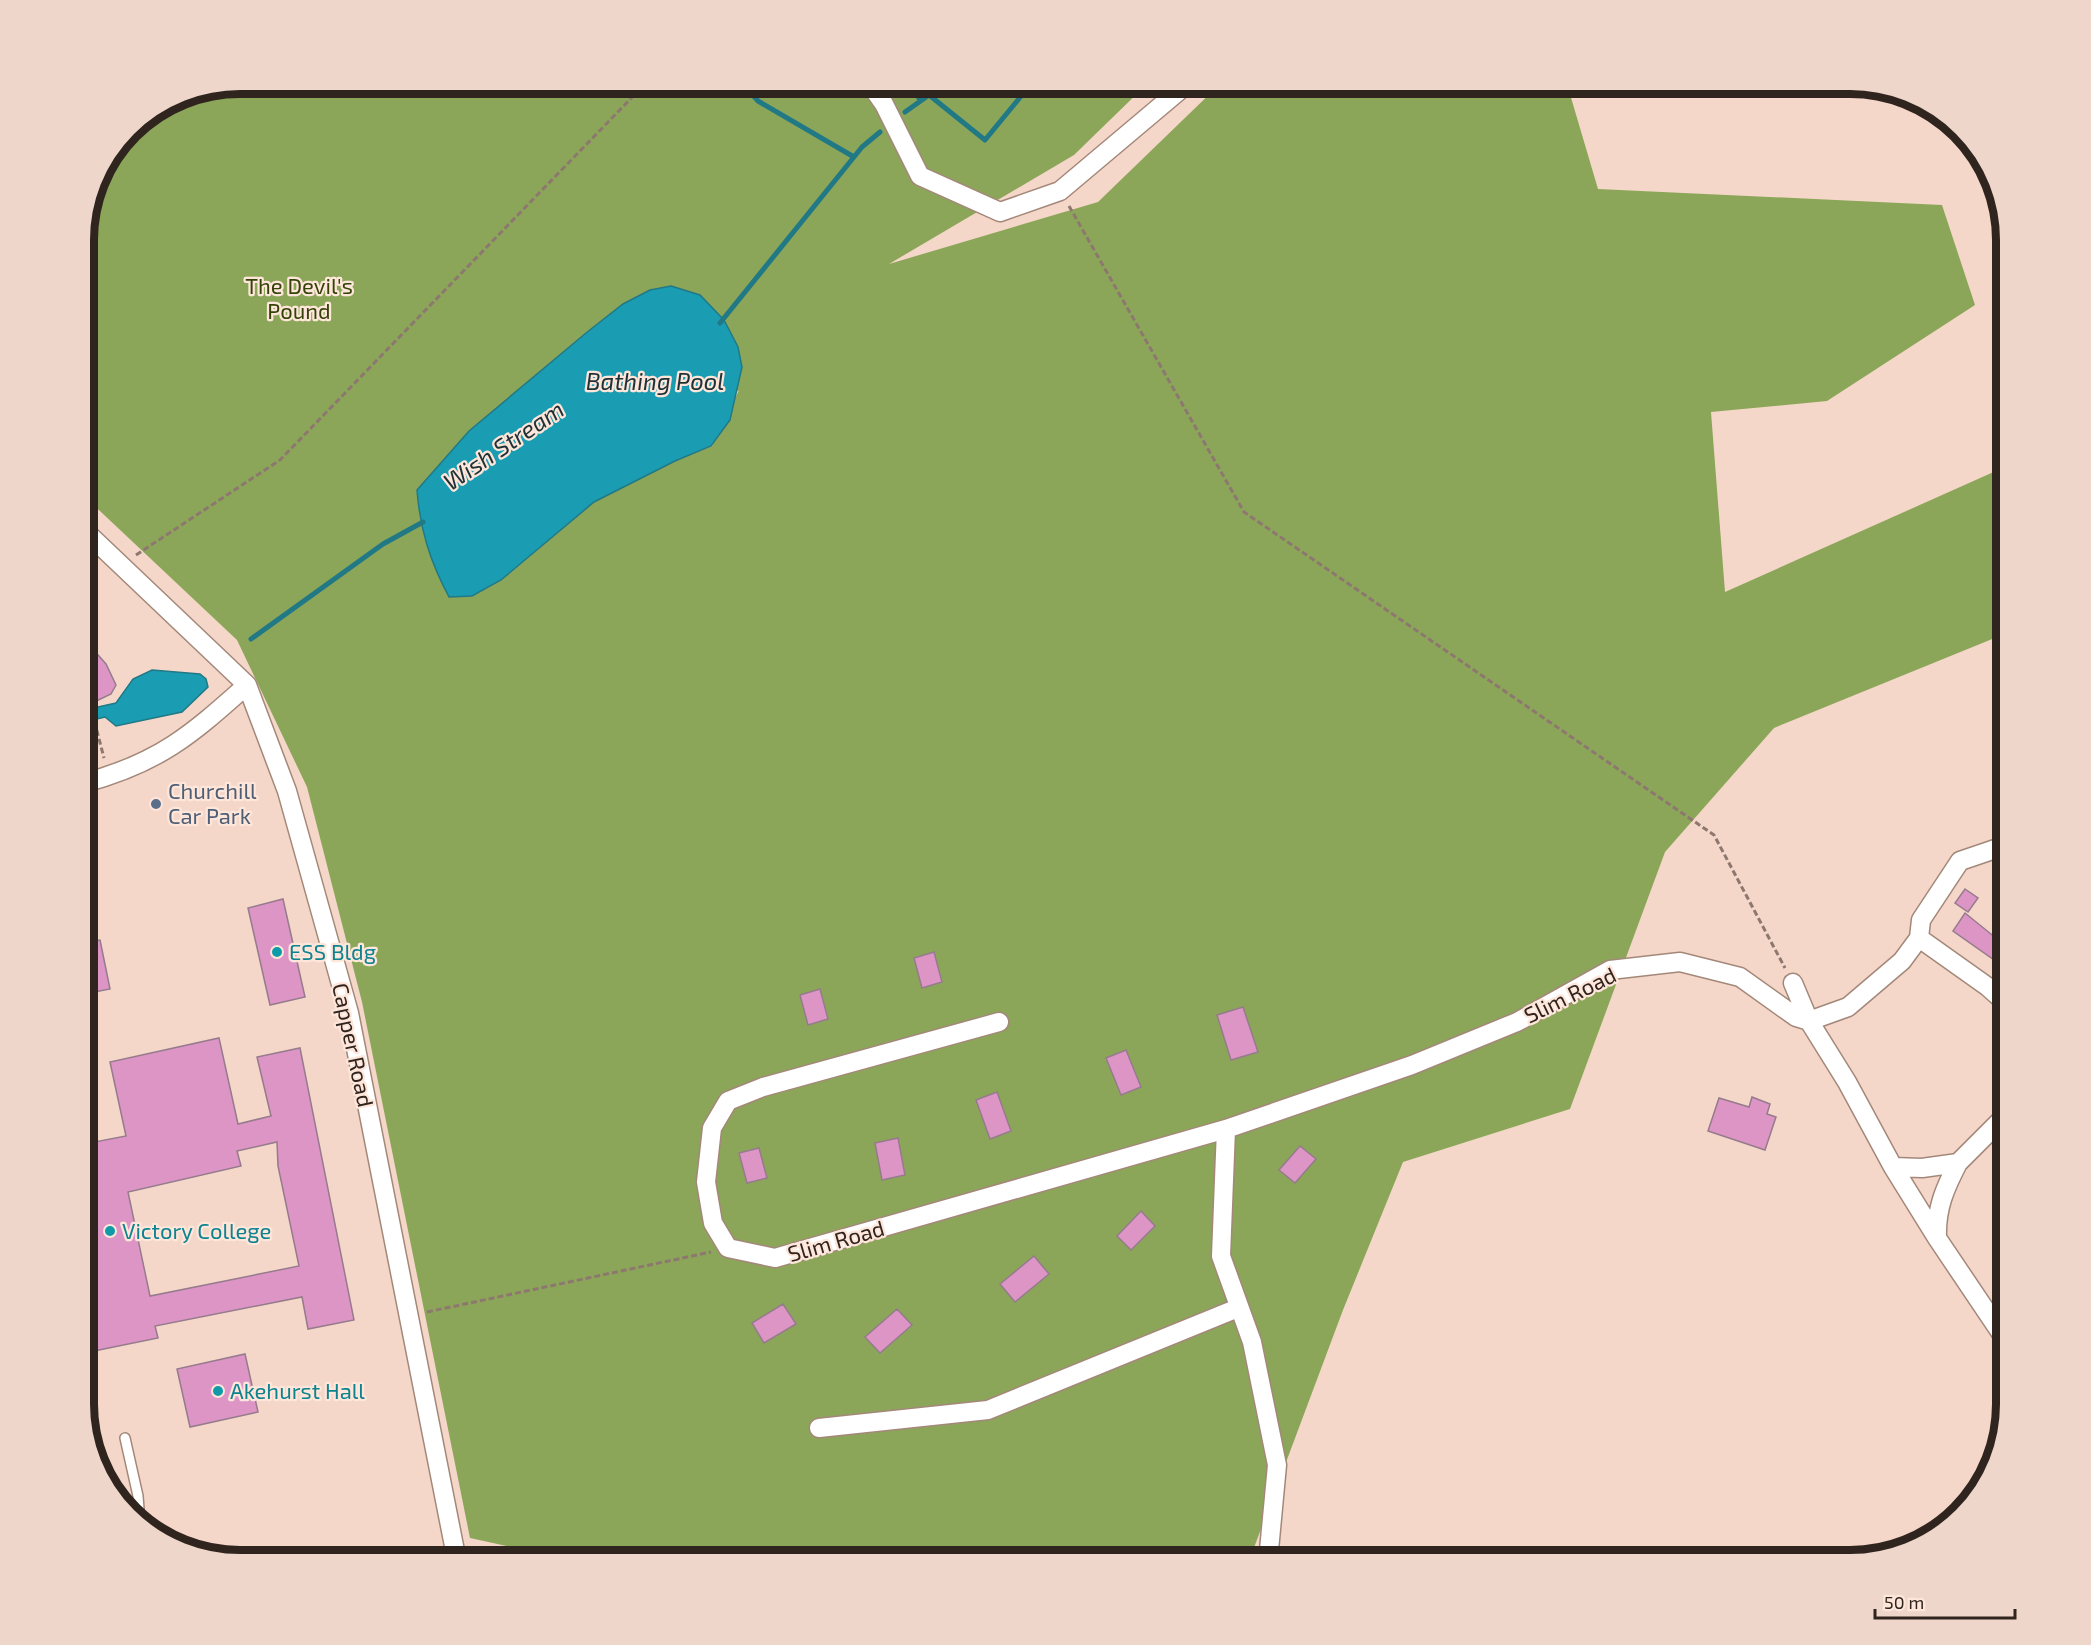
<svg xmlns="http://www.w3.org/2000/svg" width="2091" height="1645" font-family="'Exo 2',sans-serif">
	<style>
		.forest { fill: #8ca659; fill-rule: evenodd }
		.water { fill: #1a9db2; stroke: #217986; stroke-width: 1.5 }
		.lines { fill: none; stroke-linecap: round; stroke-linejoin: round }
		.stream { stroke: #217986; stroke-width: 5 }
		.building { fill: #dd95c6; stroke: #957b8c; stroke-width: 1.5; fill-rule: evenodd }
		.service-casing { stroke: #a3887a; stroke-width: 12 }
		.minor-casing { stroke: #a3887a; stroke-width: 21 }
		.path { stroke: #8d786f; stroke-width: 3; stroke-dasharray: 6 3; stroke-linecap: butt }
		.service { stroke: #fff; stroke-width: 9 }
		.minor { stroke: #fff; stroke-width: 18 }
		.service-dot { fill: #5c6f8a; stroke: #fee6da; stroke-width: 2 }
		.culture-dot { fill: #0f9aa8; stroke: #fee6da; stroke-width: 2 }
		.labels { text-anchor: middle; stroke-width: 4.5; stroke-linejoin: round; paint-order: stroke }
		.park-label { font-size: 22px; fill: #334308; stroke: #fee6da }
		.service-label { font-size: 22px; fill: #4e5e75; stroke: #fee6da; text-anchor: start }
		.culture-label { font-size: 22px; fill: #0d838f; stroke: #fee6da; text-anchor: start }
		.street-label { font-size: 22px; fill: #30241f; stroke: #fee6da }
		.water-label { font-size: 24px; font-style: italic; fill: #1d3136; stroke: #fee6da }
		.rim { fill: none; stroke: #30241f; stroke-width: 8 }
	</style>
	<rect width="100%" height="100%" fill="#f5d7c9"/>
	<path class="forest" d="M240 84H1147L1074 155 889 264 1098 202 1220 84H1567L1598 189 1942 205 1975 305 1827 401 1711 412 1725 592 2007 466V633L1774 728 1665 852 1570 1109 1403 1162 1343 1310 1249 1561H576L470 1538 362 1002 307 787 237 640 84 496V230L100 171 137 123 181 96ZM739 390 712 446 675 461 594 502 501 580 472 596Z"/>
	<path class="water" d="M671 286 700 295 724 320 738 347 742 367 730 420 711 446 675 461 594 502 501 580 472 596 449 597C430 561 420 530 417 490L469 431 586 333 623 304 650 290Z
		M152 670 200 674 206 679 208 687 182 712 116 726 105 717 84 722V710L116 703 133 679Z"/>
	<g class="lines">
		<path class="stream" d="M743 84 758 101 854 157
			M911 84 920 100
			M929 95 985 140 1031 84
			M929 95 935 84
			M905 112 929 95
			M720 323 862 147 880 132
			M251 639 383 544 423 522"/>
	</g>
	<path class="building" d="M84 639 106 664 116 685 111 694 84 707Z
		M1965 889 1978 898 1968 912 1955 903Z
		M283 899 305 997 270 1005 248 908Z
		M1965 913 2007 947V969L1953 931Z
		M100 940 110 989 84 994V943Z
		M934 952 942 982 922 988 914 958Z
		M820 989 828 1019 808 1025 800 995Z
		M1243 1007 1258 1052 1231 1060 1217 1015Z
		M219 1038 238 1124 271 1116 257 1057 300 1048 354 1320 308 1329 302 1297 155 1326 158 1338 84 1353V1144L126 1136 110 1062ZM277 1142 278 1166 299 1266 150 1296 128 1192 241 1166 237 1151Z
		M1126 1050 1141 1087 1121 1095 1106 1058Z
		M997 1092 1011 1131 990 1139 976 1100Z
		M1752 1097 1770 1104 1767 1114 1776 1117 1765 1150 1708 1131 1719 1098 1749 1107Z
		M898 1138 905 1175 882 1180 875 1143Z
		M1300 1146 1316 1159 1295 1183 1279 1170Z
		M759 1148 767 1178 747 1183 739 1153Z
		M1141 1211 1155 1226 1131 1250 1117 1236Z
		M1034 1256 1049 1274 1015 1302 1000 1284Z
		M783 1304 796 1324 764 1343 752 1323Z
		M897 1309 912 1325 880 1353 865 1337Z
		M245 1354 258 1412 190 1427 177 1369Z"/>
	<g class="lines">
		<g class="service-casing">
			<path id="service" d="M125 1438 138 1496 140 1522"/>
		</g>
		<g class="minor-casing">
			<path id="minor" d="M870 84 884 104 920 176 1000 212 1060 191 1187 84
				M84 530 247 685 287 791 349 1013 455 1551 461 1561
				M84 783C159 763 191 735 247 685
				M1919 938 1988 987 2007 1004
				M1793 983 1809 1021 1847 1082 1893 1167 1937 1238 2007 1342
				M1809 1021 1848 1007 1902 961 1919 938 1921 920 1960 861 2007 845
				M999 1022 763 1087 728 1101 712 1128 706 1182 713 1223 728 1248 775 1258 1226 1129 1412 1065 1517 1022 1610 970 1680 962 1740 977 1796 1017 1809 1021
				M1226 1129 1221 1256 1252 1342 1277 1465 1268 1561
				M1893 1167 1922 1168 1958 1163 2007 1114
				M1937 1237C1936 1208 1945 1188 1958 1163
				M819 1428 988 1410 1238 1308"/>
		</g>
		<path class="path" d="M1069 206 1244 512 1714 835 1785 968
			M136 555 280 460 645 84
			M90 704 104 758
			M84 725 95 723
			M427 1312 711 1252"/>
		<use href="#service" class="service"/>
		<use href="#minor" class="minor"/>
	</g>
	<circle class="service-dot" cx="156" cy="804" r="6"/>
	<g class="culture-dot">
		<circle cx="277" cy="952" r="6"/>
		<circle cx="110" cy="1231" r="6"/>
		<circle cx="218" cy="1391" r="6"/>
	</g>
	<g class="labels">
		<g class="park-label">
			<text x="299" y="294">The Devil's<tspan x="299" dy="25">Pound</tspan></text>
		</g>
		<g class="service-label">
			<text x="168" y="799">Churchill<tspan x="168" dy="25">Car Park</tspan></text>
		</g>
		<g class="culture-label">
			<text x="289" y="960">ESS Bldg</text>
			<text x="122" y="1239">Victory College</text>
			<text x="230" y="1399">Akehurst Hall</text>
		</g>
		<g class="street-label">
			<text transform="translate(1570 995) rotate(-26)" y="8">Slim Road</text>
			<text transform="translate(353 1045) rotate(78)" y="8">Capper Road</text>
			<text transform="translate(836 1241) rotate(-16)" y="8">Slim Road</text>
		</g>
		<g class="water-label">
			<text x="655" y="390">Bathing Pool</text>
			<text transform="translate(504 446) rotate(-34)" y="8">Wish Stream</text>
		</g>
	</g>
	<path d="M0 0H2091V1645H0ZM240 94H1850A146 146 0 0 1 1996 240V1404A146 146 0 0 1 1850 1550H240A146 146 0 0 1 94 1404V240A146 146 0 0 1 240 94Z" fill="#eed6cb" fill-rule="evenodd"/>
	<path class="rim" d="M240 94H1850A146 146 0 0 1 1996 240V1404A146 146 0 0 1 1850 1550H240A146 146 0 0 1 94 1404V240A146 146 0 0 1 240 94Z"/>
	<path d="M1875 1609v9h140v-9" fill="none" stroke="#30241f" stroke-width="3"/>
	<text x="1884" y="1609" font-size="18" fill="#30241f" stroke="#fee6da" stroke-width="4.5" paint-order="stroke">50 m</text>
</svg>
